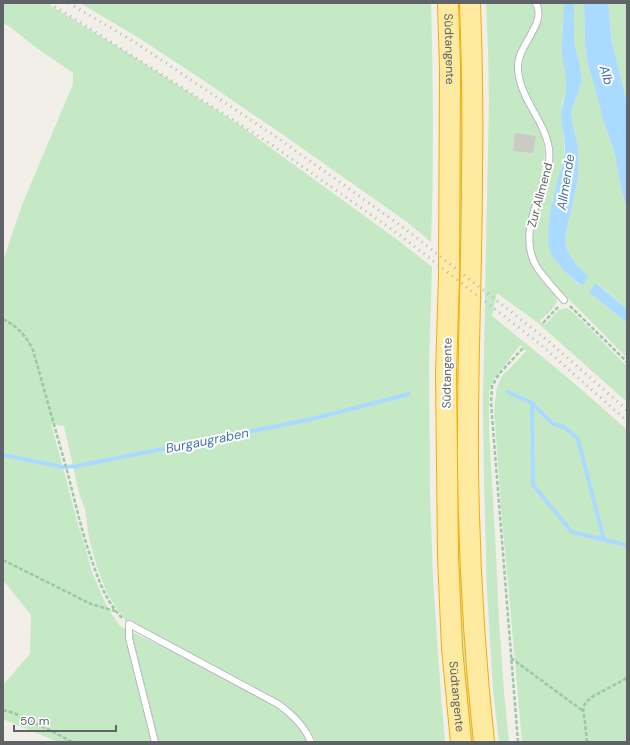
<svg xmlns="http://www.w3.org/2000/svg" width="630" height="745" font-family="'DM Sans',sans-serif">
	<style>
		.green { fill: #c5e8c5 }
		.water { fill: #aadaff }
		.lines { fill: none; stroke-linecap: round; stroke-linejoin: round }
		.stream { stroke: #aadaff; stroke-width: 4 }
		.building { fill: #cccac5 }
		.service-casing { stroke: #b5b8bc; stroke-width: 8 }
		.trunk-casing { stroke: #f9ab00; stroke-width: 22 }
		.path { stroke: #9cc7a9; stroke-width: 2.5; stroke-dasharray: 4 2; stroke-linecap: butt }
		.service { stroke: #fff; stroke-width: 6 }
		.trunk { stroke: #feeaa1; stroke-width: 20 }
		.rail { stroke: #b6b7b8; stroke-width: 3; stroke-dasharray: 1 5; stroke-linecap: butt }
		.labels { text-anchor: middle; stroke-width: 4; stroke-linejoin: round; paint-order: stroke }
		.street-label { font-size: 12px; fill: #5f6368; stroke: #fff }
		.water-label { font-size: 13px; font-style: italic; fill: #4174aa; stroke: #fff }
	</style>
	<rect width="100%" height="100%" fill="#f1efe8"/>
	<path class="green" d="M3 3H47L134 57 238 124 399 241 432 267 429 362 430 493 433 580 441 696 445 742H316L313 735 304 724 285 704 267 693 225 672 140 630 126 621 118 611 107 593 97 567 89 538 85 509 79 493 64 426 51 424 64 471 78 525 83 539 92 572 107 607 120 626 192 661 264 700 284 712 299 727 310 742H58L3 719V685L30 654 31 615 3 580V261L22 205 73 84V73L34 46 10 27 3 23Z
		M80 3H431C433 83 434 162 431 242L407 222 289 139 200 78 139 38Z
		M456 3H461L463 143 460 326 459 369 457 388H456Z
		M486 3H533C542 24 516 42 515 64 514 76 518 90 523 100 531 115 542 128 544 146 546 154 544 162 542 170 541 175 541 180 540 185 539 191 536 196 534 202 530 210 528 219 527 228 524 244 527 261 537 274 541 281 557 292 557 300 557 306 545 316 540 321L545 325 559 310 567 308 570 310 578 317 627 366V402L538 323 497 293 492 316C538 353 584 390 627 430V742H522L511 616 502 519 494 410 497 387 502 376 518 360 526 351 520 345 492 382 489 391V430L496 553 499 621 504 692 509 742H499L493 689 487 590 484 484 483 402 489 101 488 51Z
		M539 3H564V13L562 32V54L566 75V92L562 103 561 114 564 143V157L552 202 557 263 577 283 582 286 589 277 576 264 567 250 565 239 575 193 578 176V147L573 126 571 111 582 82 580 65 574 42V3H584L585 45 588 65 595 87 603 120 614 150 621 186 627 210V309L597 283 589 292 627 323V358L548 278 541 269 536 260 532 242 534 226 537 212 544 192 551 168 552 154 547 130 532 104 524 85 522 69 523 60 526 51 541 23 543 17Z
		M608 3H627V103L612 42Z
		M456 458H457L458 461 474 742H470L458 601Z"/>
	<path class="water" d="M564 3H574V42L580 65 582 82 571 111 573 125 578 147V176L575 193 565 239 567 250 576 264 589 277 582 286C571 278 551 260 549 247 546 225 553 199 558 178 560 171 563 164 564 157 567 143 561 129 561 115 561 107 565 99 566 91 567 79 564 67 562 55 561 37 564 20 564 3Z
		M584 3H608L612 42 627 103V210L621 187 614 150 603 120 595 88 588 65 585 45Z
		M596 283 627 309V323L589 292Z"/>
	<g class="lines">
		<path class="stream" d="M508 392 532 403 533 485 572 532 627 545
			M532 403 553 424 564 427 578 439 604 540
			M3 455 63 467 77 466 312 419 409 394"/>
	</g>
	<path class="building" d="M515 133 536 136 533 153 513 151Z"/>
	<g class="lines">
		<g class="service-casing">
			<path id="service" d="M536 3C547 24 519 43 518 65 517 97 545 119 549 149 551 164 546 177 541 191 531 216 522 245 538 269 546 280 555 290 564 300
				M155 742 129 638V624L278 704C292 714 304 725 311 742"/>
		</g>
		<g class="trunk-casing">
			<g id="trunk">
				<path id="s1" d="M448 3 450 67 449 278 446 373 448 557 452 648 461 742"/>
				<path d="M470 3C472 59 473 114 472 170 472 268 467 366 468 464 469 557 474 650 484 742"/>
			</g>
		</g>
		<path class="path" d="M3 27H4
			M570 306 627 362
			M3 319C18 327 26 336 33 350 44 389 55 428 66 467 74 496 80 526 90 555 98 578 105 601 123 619
			M543 323 559 306
			M3 560 91 604 115 611
			M511 658 583 711
			M3 710C13 712 23 717 32 722 46 728 59 735 72 742
			M518 742 491 403 492 386 499 374 523 348
			M587 742 585 722 583 711 585 703 592 697 627 678"/>
		<use href="#service" class="service"/>
		<use href="#trunk" class="trunk"/>
		<path class="rail" d="M50 3 269 143 401 236 541 345 627 421
			M69 3 136 43 279 139 404 228 547 340 627 410"/>
	</g>
	<g class="labels">
		<g class="street-label">
			<text dy="4" stroke="none"><textPath href="#s1" startOffset="46">Südtangente</textPath></text>
			<text transform="translate(540 195) rotate(-75)" y="4">Zur Allmend</text>
			<text transform="translate(447 373) rotate(-89)" y="4">Südtangente</text>
			<text dy="4" stroke="none"><textPath href="#s1" startOffset="694">Südtangente</textPath></text>
		</g>
		<g class="water-label">
			<text transform="translate(607 75) rotate(74)" y="5">Alb</text>
			<text transform="translate(565 182) rotate(-81)" y="5">Allmende</text>
			<text transform="translate(207 440) rotate(-11)" y="5">Burgaugraben</text>
		</g>
	</g>
	<rect width="630" height="745" fill="none" stroke="#5f6368" stroke-width="8"/>
	<path d="M14 725v6h102v-6" fill="none" stroke="#5f6368" stroke-width="2"/>
	<text x="20" y="725" font-size="12" fill="#5f6368" stroke="#ffffff" stroke-width="3" paint-order="stroke">50 m</text>
</svg>
